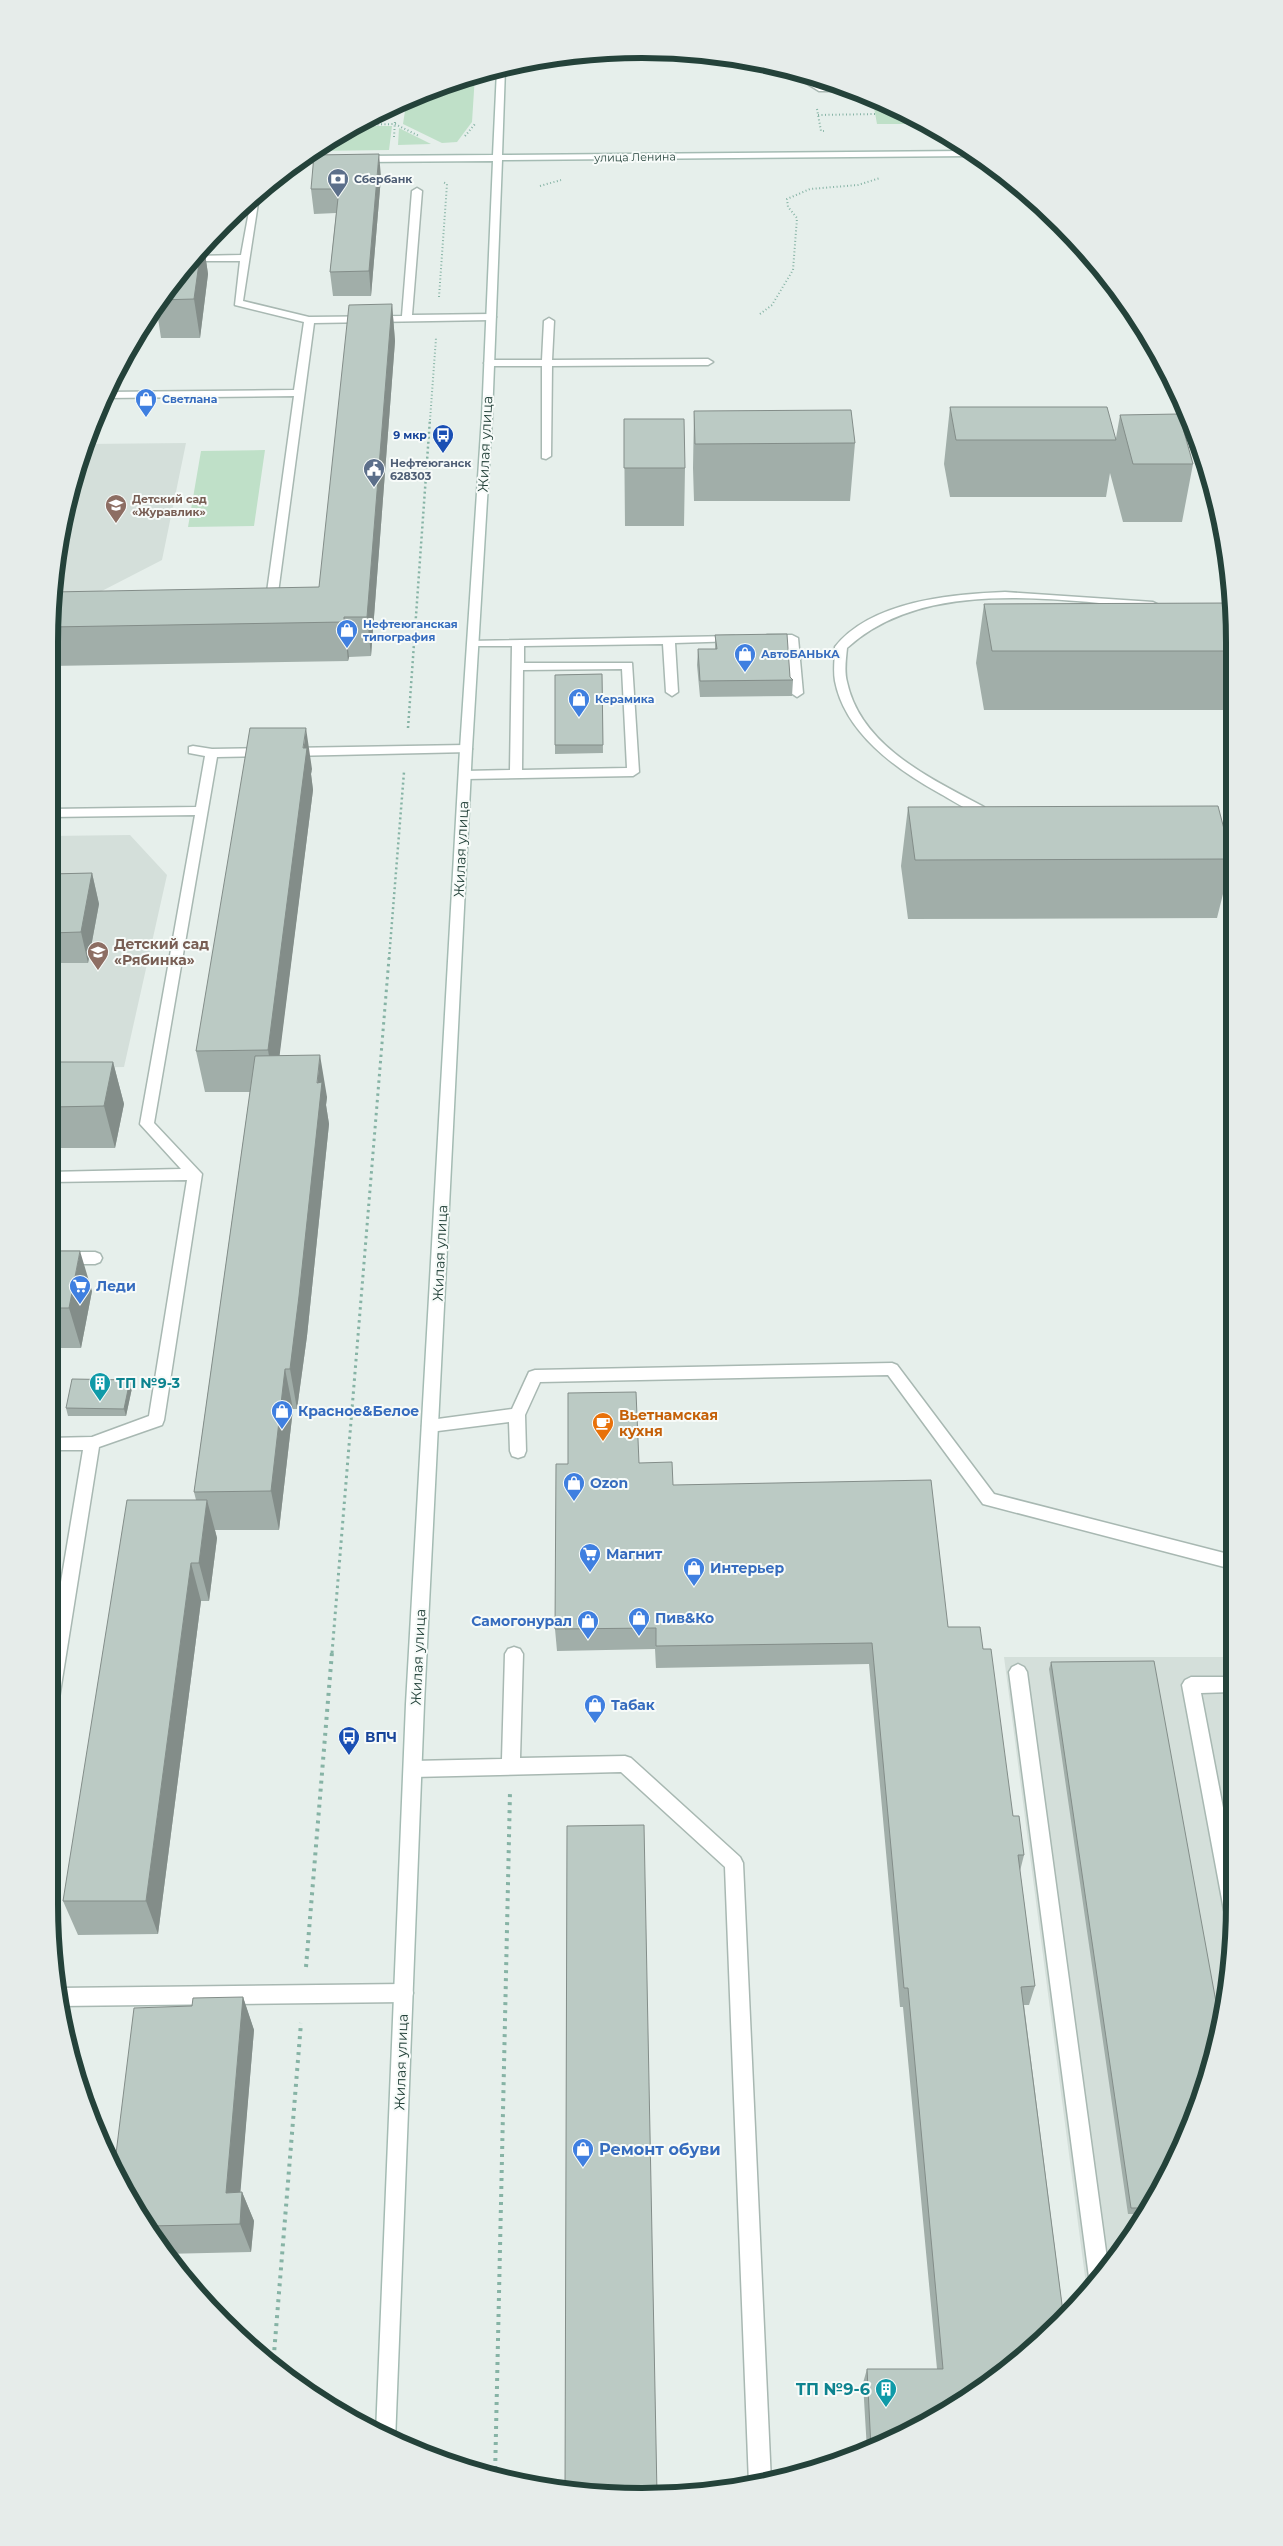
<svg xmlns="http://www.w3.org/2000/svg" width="1283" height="2546" font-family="Montserrat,sans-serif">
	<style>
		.built { fill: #d4dfda }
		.green { fill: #bfe0c8 }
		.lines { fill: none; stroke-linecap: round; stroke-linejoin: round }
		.lane-casing { stroke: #a8b8b2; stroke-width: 3 }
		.secondary-casing { stroke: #a4bbb3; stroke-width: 3 }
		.path-far3 { stroke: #86b3a5; stroke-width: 2; stroke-dasharray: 1 2.5; stroke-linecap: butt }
		.path-far2 { stroke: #86b3a5; stroke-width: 2.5; stroke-dasharray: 2 3; stroke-linecap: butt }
		.path-far1 { stroke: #86b3a5; stroke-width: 3; stroke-dasharray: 2.5 4; stroke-linecap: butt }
		.path { stroke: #86b3a5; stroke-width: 4; stroke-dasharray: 3 5; stroke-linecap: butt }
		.lane { fill: #fff; fill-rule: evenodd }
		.secondary { fill: #fff; fill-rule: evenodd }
		.wall { fill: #a1aea9 }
		.shaded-wall { fill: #838d89 }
		.building { fill: #bbcac4; stroke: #838d89 }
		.labels { text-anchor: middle; stroke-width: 4; stroke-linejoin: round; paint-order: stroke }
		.far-street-label { font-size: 11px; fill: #24423a; stroke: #f7fbf9 }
		.far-service-label { font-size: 11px; font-weight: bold; fill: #4e5e75; stroke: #f7fbf9; text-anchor: start }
		.far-shop-label { font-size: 11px; font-weight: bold; fill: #366cbe; stroke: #f7fbf9; text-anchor: start }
		.far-transit-label { font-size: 11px; font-weight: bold; fill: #164399; stroke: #f7fbf9; text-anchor: end }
		.far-education-label { font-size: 11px; font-weight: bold; fill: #785e54; stroke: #f7fbf9; text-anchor: start }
		.street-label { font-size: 14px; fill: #24423a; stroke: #f7fbf9 }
		.education-label { font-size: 14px; font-weight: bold; fill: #785e54; stroke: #f7fbf9; text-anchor: start }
		.shop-label { font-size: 14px; font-weight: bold; fill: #366cbe; stroke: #f7fbf9; text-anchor: start }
		.culture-label { font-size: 14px; font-weight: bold; fill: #0d838f; stroke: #f7fbf9; text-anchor: start }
		.food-label { font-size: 14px; font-weight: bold; fill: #c56008; stroke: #f7fbf9; text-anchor: start }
		.transit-label { font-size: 14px; font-weight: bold; fill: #164399; stroke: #f7fbf9; text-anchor: start }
		.near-shop-label { font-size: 16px; font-weight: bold; fill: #366cbe; stroke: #f7fbf9; text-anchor: start }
		.near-culture-label { font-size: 16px; font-weight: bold; fill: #0d838f; stroke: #f7fbf9; text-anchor: end }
		.rim { fill: none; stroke: #24423a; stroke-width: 6 }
	</style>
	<rect width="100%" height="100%" fill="#e6efeb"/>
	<path class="built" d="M186 443 162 560 96 594 51 595 69 488 86 444Z
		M130 835 167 875 124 1067 50 1068V836Z
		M1004 1657H1232L1233 1943 1214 2058 1173 2166 1134 2234 1087 2292Z"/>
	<path class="green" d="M475 75 472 122 457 142 442 143 403 124 405 111 457 83V79Z
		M873 102C893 102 908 113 924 124H877Z
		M349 126H392L389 150 314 151Z
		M399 128 431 144 398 145Z
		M265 450 254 526 188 527 201 451Z
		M49 1188H61L50 1240H49Z"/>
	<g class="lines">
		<g class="lane-casing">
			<path id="lane" d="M617 52H690L708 55 704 56H555Z
				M806 73 813 76 814 82C826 88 841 86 854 91H819L806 83Z
				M417 188 422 191 412 315 491 314 496 317 491 320 314 323 278 593 265 603H257V599L267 592 294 396 103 398 105 392 294 390 304 322 235 305 240 261H189L194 256 241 255 252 195 260 190 243 301 309 317 402 316 412 191Z
				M549 318 554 321 552 360 708 359 713 362 708 365 552 366 551 456 546 459 542 458V366H489L484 363 489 360H542L544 321Z
				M1168 441H1198L1201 447 1164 446V442Z
				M1005 592 1153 602 1159 605 1153 608C1057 600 924 577 847 648 846 659 844 671 847 682 861 747 932 779 984 807L986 810 984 813 980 814C966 810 952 800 939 793 896 769 845 733 835 681 833 670 835 658 835 647 871 601 952 594 1005 592Z
				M792 635 798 638 803 693 797 697 791 693 787 641H767L761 638 767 635Z
				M734 636 740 639 738 641 675 643 678 692 672 696 666 692 663 644 524 646V663H632L639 772 633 776 465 779 459 775 465 771 510 770 512 646H473L469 645V641ZM622 669 627 768 522 770 523 670Z
				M466 745 472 749 470 752 289 756 283 752 289 748Z
				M193 746 212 749 266 748 272 752 266 756 217 757 154 1123 202 1174 164 1420 162 1425 99 1447 58 1705 55 1710 49 1713V1653L54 1620H49V1606H57L83 1450H49V1438L92 1437 149 1416 187 1180 49 1182V1172L181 1169 140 1124 195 815 50 817V809L196 807 205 756 189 753V747Z
				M49 1252H95L100 1254 102 1258 100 1262 95 1264H49Z
				M892 1363 897 1365 994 1494 1232 1555V1569L983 1504 888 1375 540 1382 525 1415 526 1451 524 1456 518 1458 512 1456 510 1451 509 1422 430 1432 424 1431 422 1426 424 1421 430 1420 512 1409 529 1372 535 1370Z
				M514 1647 520 1649 523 1654 520 1758 625 1756 631 1758 740 1857 743 1863 771 2482 750 2486 749 2484 725 1867 621 1772 413 1777 407 1775 404 1769 407 1763 413 1761 502 1759 505 1654 508 1649Z
				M1018 1664 1024 1667 1027 1672 1108 2266 1093 2285 1089 2277 1009 1672 1012 1667Z
				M1191 1677H1232V1692L1201 1693 1233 1860V1919L1226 1916 1224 1910 1182 1685 1185 1680Z
				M404 1984 411 1987 413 1993 411 1999 404 2002 59 2006 57 1988Z"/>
		</g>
		<g class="secondary-casing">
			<path id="secondary" d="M505 68 502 155 966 151 973 156 502 160 492 417 472 749 424 1704 395 2442 376 2433 406 1704 460 749 482 417 493 161 359 162 355 159 359 156 493 155 497 70Z
				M304 157H333L337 160 333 163 298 162Z"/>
		</g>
		<path class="path-far3" d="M817 109 821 131H824
			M818 115 876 114
			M353 125 395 124 419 136
			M465 136 475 124
			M394 137 395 121
			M540 186 561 180
			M439 297 447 184 443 182
			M760 314 772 305 793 270 797 218 788 207 787 199 810 189 858 185 880 178
			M430 420 436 338"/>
		<path class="path-far2" d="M408 728 430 419
			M389 959 404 772"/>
		<path class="path-far1" d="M332 1653 389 958"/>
		<path class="path" d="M306 1967 332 1652
			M273 2366 301 2023
			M495 2477 510 1792"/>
		<use href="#lane" class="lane"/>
		<use href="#secondary" class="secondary"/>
	</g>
	<path class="wall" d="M381 177 371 296H333L330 272 336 213 314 214 311 189Z
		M212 237 208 254H205L208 274 200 338H161L156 305 171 281Z
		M392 304 395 341 371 656 349 657 348 661 50 666V603L319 587Z
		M950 407 1116 438 1120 415 1193 464 1182 522H1123L1110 473 1106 497H950L944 464Z
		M694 411 855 443 850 501H694L693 468Z
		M624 419 685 468 684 526H625Z
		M1229 603 1230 710H984L976 663 984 604Z
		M715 635 790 677 793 680 792 696 700 697 697 665 698 649H715Z
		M602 674 603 753 555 754V675Z
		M312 769 311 774 313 790 279 1056 327 1097 326 1105 329 1124 307 1336 297 1409H293L279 1530H215L217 1538 209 1601H201L158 1934 78 1935 63 1901 196 1500 194 1492 250 1092H205L196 1051Z
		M908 807 1230 852V866L1217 918 908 919 901 866Z
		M92 873 99 904 88 963H50V874Z
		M50 1062H113L124 1104 115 1148H49Z
		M49 1251 92 1291 81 1348H49Z
		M132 1388 126 1416H68L66 1408Z
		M639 1463 673 1485 948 1627 983 1649 1013 1816 1024 1855 1020 1871 1035 1986 1029 2005H1024L1064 2320 903 2436 867 2450 863 2383 867 2369H937L903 2007H900L869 1664 656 1668 655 1649 557 1651 555 1629Z
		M1051 1662 1173 2166 1146 2214H1128L1049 1669Z
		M1232 1706V1729L1229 1713Z
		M243 1997 254 2030 240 2192H242L254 2221 251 2252 163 2254 128 2201 192 2006Z"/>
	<path class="shaded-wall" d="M379 154 381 177 371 296 369 271Z
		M212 237 208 254 206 243Z
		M204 246 208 274 200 338 194 299 200 250Z
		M392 304 395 341 371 656 367 617Z
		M344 617 349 657 348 661 344 622Z
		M306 728 312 769 311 774 313 790 275 1092 268 1050Z
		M92 873 99 904 88 963 81 932Z
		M320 1055 327 1097 326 1105 329 1124 307 1336 297 1409 290 1369Z
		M113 1062 124 1104 115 1148 104 1106Z
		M80 1251 92 1291 81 1348 69 1308Z
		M285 1369 293 1409 279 1530 271 1491Z
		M130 1380 132 1388 126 1416 124 1409Z
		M49 1477 53 1488 49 1508Z
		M207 1500 217 1538 209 1601 199 1563Z
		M191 1563 201 1601 158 1934 146 1901Z
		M243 1997 254 2030 238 2221 226 2193Z
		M242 2192 254 2221 251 2252 240 2224Z
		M149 2226 162 2252 148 2231Z"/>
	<path class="building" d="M379 154 369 271 330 272 339 189H311L314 155Z
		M201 249 194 299 159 300 171 281Z
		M392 304 367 617H344V622L50 627V603L52 592 319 587 349 305Z
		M950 407H1107L1116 440H956Z
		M851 410 855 443 695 444 694 411Z
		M1179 414 1193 464H1133L1120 415Z
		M624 419H684L685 468H624Z
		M1229 603V651H992L984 604Z
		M787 634 790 677 793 680 700 681 698 649H717L715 635Z
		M602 674 603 745H555V675Z
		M250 728H306L303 748H307L268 1050 196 1051Z
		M1218 806 1230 852V859L915 860 908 807Z
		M92 873 81 932 50 933V874Z
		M320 1055 317 1083 322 1082 299 1296 290 1369H285L271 1491 194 1492 255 1056Z
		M50 1062H113L104 1106 50 1107Z
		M49 1251H80L69 1308H49Z
		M72 1379 130 1380 124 1409 66 1408Z
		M636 1392 639 1463 672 1462 673 1485 931 1480 948 1627H980L983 1649H991L1013 1816H1019L1024 1855H1018L1035 1986 1021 1987 1064 2320 1061 2323 971 2397 903 2436 871 2448 867 2369H943L908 1988H904L872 1643 656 1646V1628L555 1629 556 1464H568V1393Z
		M127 1500H207L199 1563H191L146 1901H63Z
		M1154 1661 1220 2024 1214 2058 1173 2166 1149 2208H1131L1051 1662Z
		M644 1825 657 2494 603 2496 565 2491 567 1826Z
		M243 1997 226 2193 242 2192 240 2224 149 2226 148 2231 128 2201 114 2170 134 2008 192 2006 193 1998Z"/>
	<defs>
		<g id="bank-pin" transform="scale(1.125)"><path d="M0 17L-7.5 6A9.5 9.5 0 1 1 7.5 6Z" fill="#5c6f8a" stroke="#f7fbf9"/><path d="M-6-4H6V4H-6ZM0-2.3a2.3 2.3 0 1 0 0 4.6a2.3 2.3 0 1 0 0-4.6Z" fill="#fff"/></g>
		<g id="shop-pin" transform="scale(1.125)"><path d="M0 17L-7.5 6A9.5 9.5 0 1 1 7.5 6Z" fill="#3f7fe0" stroke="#f7fbf9"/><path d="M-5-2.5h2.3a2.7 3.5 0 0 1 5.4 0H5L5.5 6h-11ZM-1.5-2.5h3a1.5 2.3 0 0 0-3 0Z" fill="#fff"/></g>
		<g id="bus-pin" transform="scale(1.125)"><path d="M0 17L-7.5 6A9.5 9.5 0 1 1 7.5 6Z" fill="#1a4fb4" stroke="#f7fbf9"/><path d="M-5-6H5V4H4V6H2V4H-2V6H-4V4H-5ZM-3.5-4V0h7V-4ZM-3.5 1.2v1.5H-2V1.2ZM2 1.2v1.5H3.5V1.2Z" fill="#fff"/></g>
		<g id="civic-pin" transform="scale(1.125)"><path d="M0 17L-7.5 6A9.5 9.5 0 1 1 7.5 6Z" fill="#5c6f8a" stroke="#f7fbf9"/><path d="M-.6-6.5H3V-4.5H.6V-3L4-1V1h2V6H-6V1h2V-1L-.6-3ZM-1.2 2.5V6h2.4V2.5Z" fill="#fff"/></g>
		<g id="school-pin" transform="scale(1.125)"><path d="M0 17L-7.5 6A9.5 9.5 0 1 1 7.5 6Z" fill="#8d6e63" stroke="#f7fbf9"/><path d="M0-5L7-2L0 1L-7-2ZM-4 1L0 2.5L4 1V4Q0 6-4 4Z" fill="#fff"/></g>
		<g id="supermarket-pin" transform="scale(1.125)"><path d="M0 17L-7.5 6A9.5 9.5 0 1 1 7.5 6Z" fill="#3f7fe0" stroke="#f7fbf9"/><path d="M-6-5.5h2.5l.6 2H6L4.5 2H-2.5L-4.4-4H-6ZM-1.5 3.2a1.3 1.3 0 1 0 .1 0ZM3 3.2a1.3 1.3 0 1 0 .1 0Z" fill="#fff"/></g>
		<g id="building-pin" transform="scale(1.125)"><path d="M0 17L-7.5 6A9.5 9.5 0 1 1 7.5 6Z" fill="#0f9aa8" stroke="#f7fbf9"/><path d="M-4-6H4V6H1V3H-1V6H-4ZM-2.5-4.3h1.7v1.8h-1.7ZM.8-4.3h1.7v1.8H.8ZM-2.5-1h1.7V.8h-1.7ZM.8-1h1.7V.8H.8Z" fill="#fff"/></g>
		<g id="cafe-pin" transform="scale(1.125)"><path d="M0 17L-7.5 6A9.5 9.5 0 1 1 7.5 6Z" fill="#e8710a" stroke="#f7fbf9"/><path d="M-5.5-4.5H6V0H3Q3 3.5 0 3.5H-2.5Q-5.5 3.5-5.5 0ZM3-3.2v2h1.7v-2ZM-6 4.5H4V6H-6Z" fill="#fff"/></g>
	</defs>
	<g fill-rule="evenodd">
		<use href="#bank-pin" x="338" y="179"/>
		<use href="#shop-pin" x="146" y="399"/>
		<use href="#bus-pin" x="443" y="435"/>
		<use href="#civic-pin" x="374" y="469"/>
		<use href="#school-pin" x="116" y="505"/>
		<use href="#shop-pin" x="347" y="630"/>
		<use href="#shop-pin" x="745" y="654"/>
		<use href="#shop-pin" x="579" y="699"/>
		<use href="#school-pin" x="98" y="952"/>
		<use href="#supermarket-pin" x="80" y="1286"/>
		<use href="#building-pin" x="100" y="1383"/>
		<use href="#shop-pin" x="282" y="1411"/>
		<use href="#cafe-pin" x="603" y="1423"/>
		<use href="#shop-pin" x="574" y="1483"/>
		<use href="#supermarket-pin" x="590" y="1554"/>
		<use href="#shop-pin" x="694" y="1568"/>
		<use href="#shop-pin" x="639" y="1618"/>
		<use href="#shop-pin" x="588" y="1621"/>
		<use href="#shop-pin" x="595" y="1705"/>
		<use href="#bus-pin" x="349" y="1737"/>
		<use href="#shop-pin" x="583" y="2149"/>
		<use href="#building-pin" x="886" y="2389"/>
	</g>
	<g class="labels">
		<g class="far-street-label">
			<text transform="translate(635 157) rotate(-1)" y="4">улица Ленина</text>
		</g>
		<g class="far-service-label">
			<text x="354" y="183">Сбербанк</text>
			<text x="390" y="467">Нефтеюганск<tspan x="390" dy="13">628303</tspan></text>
		</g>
		<g class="far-shop-label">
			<text x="162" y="403">Светлана</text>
			<text x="363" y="628">Нефтеюганская<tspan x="363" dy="13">типография</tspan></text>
			<text x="761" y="658">АвтоБАНЬКА</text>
			<text x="595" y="703">Керамика</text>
		</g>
		<g class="far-transit-label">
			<text x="427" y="439">9 мкр</text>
		</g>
		<g class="far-education-label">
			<text x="132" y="503">Детский сад<tspan x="132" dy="13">«Журавлик»</tspan></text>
		</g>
		<g class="street-label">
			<text transform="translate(485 444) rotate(-87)" y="5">Жилая улица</text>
			<text transform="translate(461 849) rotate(-87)" y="5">Жилая улица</text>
			<text transform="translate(440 1253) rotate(-87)" y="5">Жилая улица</text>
			<text transform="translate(418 1657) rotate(-87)" y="5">Жилая улица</text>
			<text transform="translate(401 2062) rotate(-88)" y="5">Жилая улица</text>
		</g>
		<g class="education-label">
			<text x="114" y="949">Детский сад<tspan x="114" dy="16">«Рябинка»</tspan></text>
		</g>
		<g class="shop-label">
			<text x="96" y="1291">Леди</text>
			<text x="298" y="1416">Красное&amp;Белое</text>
			<text x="590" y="1488">Ozon</text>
			<text x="606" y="1559">Магнит</text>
			<text x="710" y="1573">Интерьер</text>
			<text x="655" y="1623">Пив&amp;Ко</text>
			<text x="572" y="1626" text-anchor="end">Самогонурал</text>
			<text x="611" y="1710">Табак</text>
		</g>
		<g class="culture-label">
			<text x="116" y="1388">ТП №9-3</text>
		</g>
		<g class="food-label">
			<text x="619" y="1420">Вьетнамская<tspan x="619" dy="16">кухня</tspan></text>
		</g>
		<g class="transit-label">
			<text x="365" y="1742">ВПЧ</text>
		</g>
		<g class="near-shop-label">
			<text x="599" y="2155">Ремонт обуви</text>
		</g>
		<g class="near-culture-label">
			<text x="870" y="2395">ТП №9-6</text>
		</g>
	</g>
	<path d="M0 0H1283V2546H0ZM642 58H642A584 584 0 0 1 1226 642V1904A584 584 0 0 1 642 2488H642A584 584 0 0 1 58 1904V642A584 584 0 0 1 642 58Z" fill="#e6ecea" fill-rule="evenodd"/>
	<path class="rim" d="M642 58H642A584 584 0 0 1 1226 642V1904A584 584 0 0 1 642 2488H642A584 584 0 0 1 58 1904V642A584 584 0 0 1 642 58Z"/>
</svg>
